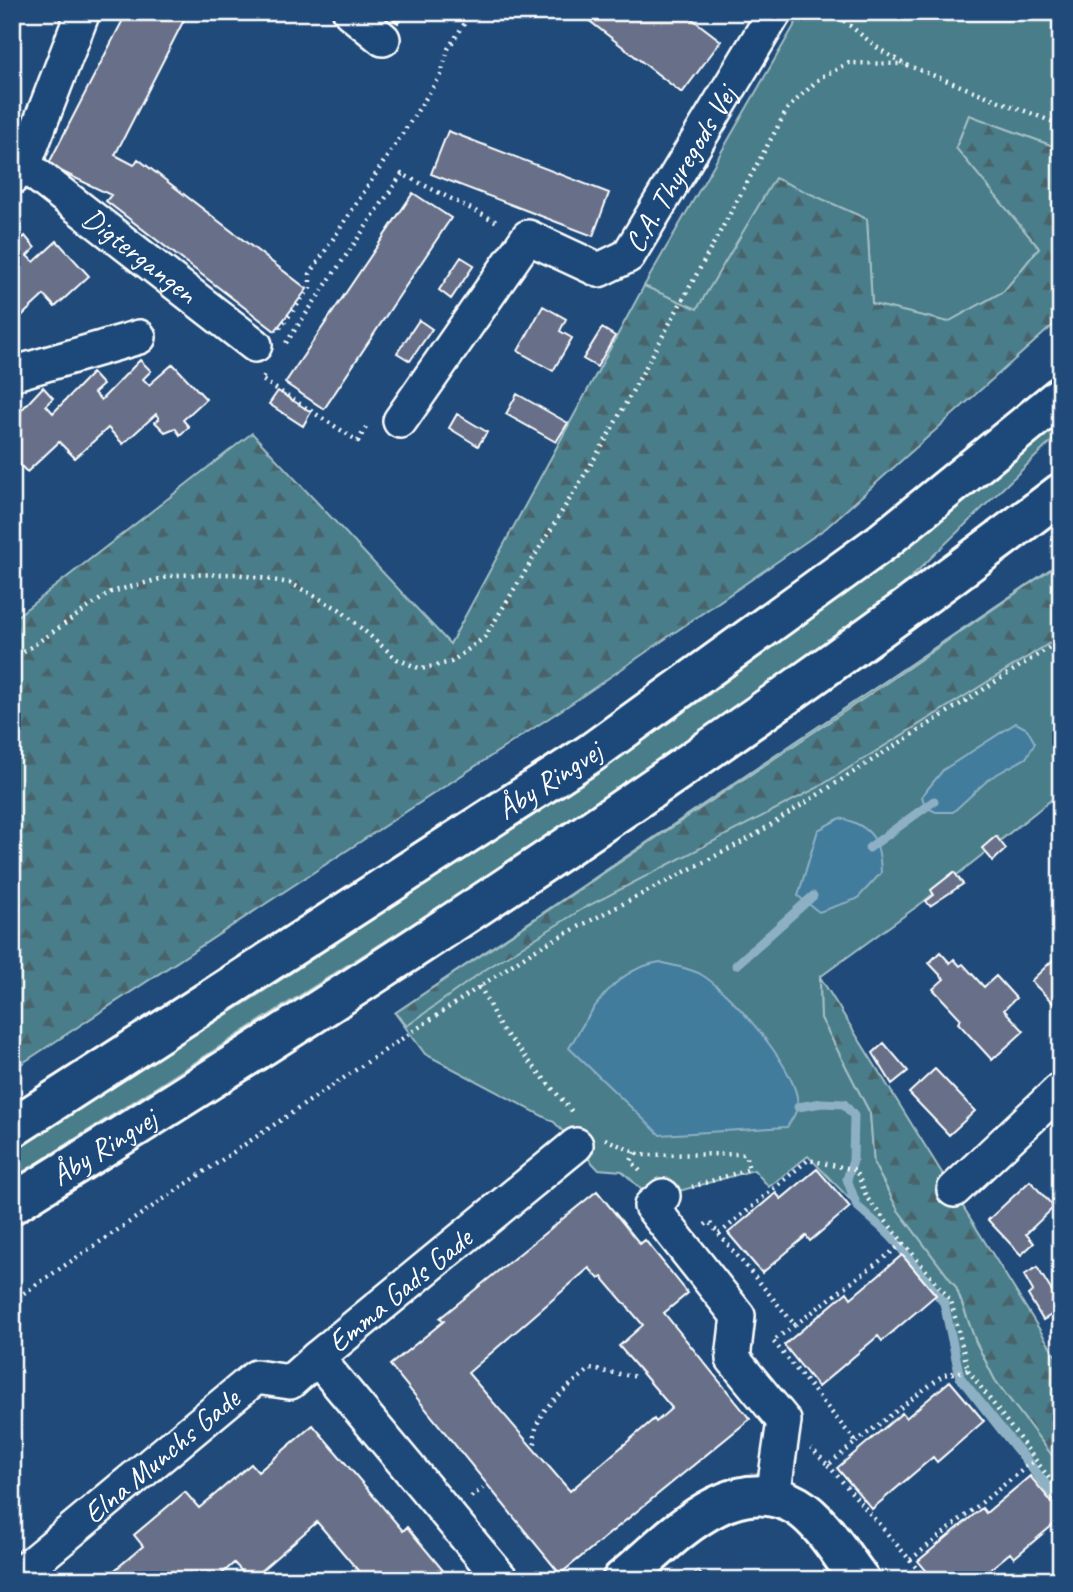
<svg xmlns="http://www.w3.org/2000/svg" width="1073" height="1592" font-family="Caveat,sans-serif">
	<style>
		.green { fill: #487d8a; stroke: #a4bec4; stroke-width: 2 }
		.forest { fill: url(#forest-firs); stroke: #a4bec4; stroke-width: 2 }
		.water { fill: #437b9d; stroke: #8eb0c4; stroke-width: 2 }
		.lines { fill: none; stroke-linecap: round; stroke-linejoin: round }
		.stream { stroke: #8eb0c4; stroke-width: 9 }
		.building { fill: #687089; stroke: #fff; stroke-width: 2; fill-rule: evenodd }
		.street-casing { stroke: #fff; stroke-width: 38 }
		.secondary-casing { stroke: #fff; stroke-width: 44 }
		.path { stroke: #fff; stroke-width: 4.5; stroke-dasharray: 2 5; stroke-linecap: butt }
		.street { stroke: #1f4a7a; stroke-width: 33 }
		.secondary { stroke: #1f4a7a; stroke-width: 38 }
		.labels { text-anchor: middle; stroke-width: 5; stroke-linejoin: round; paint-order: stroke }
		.street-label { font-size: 30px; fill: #fff; stroke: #1f4a7a }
	</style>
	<defs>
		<pattern id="forest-firs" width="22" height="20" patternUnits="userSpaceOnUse" patternTransform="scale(1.75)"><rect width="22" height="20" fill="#487d8a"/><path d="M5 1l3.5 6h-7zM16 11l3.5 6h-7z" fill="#4a646b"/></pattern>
	</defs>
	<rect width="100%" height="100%" fill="#1f4a7a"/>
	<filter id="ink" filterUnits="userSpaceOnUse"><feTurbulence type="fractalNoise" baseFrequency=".0143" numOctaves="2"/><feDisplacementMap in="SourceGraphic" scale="14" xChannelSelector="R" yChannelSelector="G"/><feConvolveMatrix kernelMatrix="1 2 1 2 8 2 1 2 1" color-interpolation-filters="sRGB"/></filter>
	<g filter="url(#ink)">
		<path class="green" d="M802 12H1061V149L969 115 956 147 1039 248 1004 291 948 322 872 304 867 219 696 310 644 286Z
			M1061 421V432L877 610 649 769 470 887 12 1179V1149L258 995 703 699 892 556Z
			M1061 562V792L923 902 820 977 821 1018 870 1113 874 1164 898 1210 956 1287 976 1342 995 1380 1061 1467V1511L957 1379 941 1300 903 1254 808 1156 769 1187 754 1170 651 1199 622 1171 598 1169 554 1122 425 1054 395 1013Z"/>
		<path class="forest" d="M969 115 1061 149V318L826 528 578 699 12 1070V620L252 433 450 644 644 286 697 309 775 178 867 219 872 304 948 322 1004 291 1039 248 956 148Z
			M1061 562V636L817 788 584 908 483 971 407 1026 395 1013 866 697Z
			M820 977 1061 1364V1467L995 1380 976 1342 956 1287 898 1210 874 1164 870 1113 821 1018Z"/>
		<path class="water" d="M1016 723 1027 729 1035 743 1026 758 990 778 953 812H936L925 807 922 796 943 770Z
			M840 818C873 826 880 841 881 873L857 899 819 912 798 896 818 830Z
			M660 962C673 966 691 968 702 975 729 991 805 1076 797 1108 796 1114 790 1122 787 1127L660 1135 569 1048C591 1011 613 969 660 962Z"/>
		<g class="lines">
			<path class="stream" d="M869 848 934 801
				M736 965 813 896
				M798 1107 822 1103 844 1104 854 1116 853 1161 847 1179 857 1206 892 1237 944 1303 960 1377 1061 1503"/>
		</g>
		<path class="building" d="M127 12H188L115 155 134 165 138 159 307 289 275 331 106 201 111 195 48 165Z
			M384 12H407L398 23Z
			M578 12H683L721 41 682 93Z
			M448 131 609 193 593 236 431 174Z
			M413 193 451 218 324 409 285 383Z
			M25 236 35 248 27 256 34 262 57 241 89 276 55 307 44 295 12 325V248Z
			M461 257 474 265 451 299 439 290Z
			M543 306 566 319 560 331 572 338 553 371 518 351Z
			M419 320 432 329 410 361 397 353Z
			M602 328 615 336 597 367 583 359Z
			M140 360 151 371 143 379 149 385 173 364 206 399 183 420 189 427 180 435 175 428 165 432 155 422 159 419 156 414 123 444 108 428 75 458 59 442 27 472 12 457V420L43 387 53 398 46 405 53 413 92 373 103 385 94 393 101 400Z
			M278 391 311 412 303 426 269 404Z
			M517 394 568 423 556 442 506 414Z
			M457 414 487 432 478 446 449 428Z
			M996 836 1006 849 993 861 982 848Z
			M954 872 963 884 930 906 926 901 934 895 931 890Z
			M940 952 950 963 954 959 960 966 963 964 984 987 996 976 1016 998 1004 1010 1024 1031 992 1060 958 1023 961 1019 933 989 944 979 929 963Z
			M1061 952V1011L1031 981Z
			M884 1043 908 1071 892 1084 873 1053Z
			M935 1069 975 1111 949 1135 909 1093Z
			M817 1169 850 1207 810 1241 806 1236 762 1273 728 1233 776 1193 781 1199Z
			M1030 1181 1054 1207 1026 1234 1034 1243 1021 1255 988 1220Z
			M597 1191 640 1244 645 1240 688 1293 664 1313 750 1419 560 1574 390 1365 444 1321 440 1318ZM589 1268 599 1279 602 1277 643 1325 619 1346 672 1408 656 1422 654 1419 570 1491 468 1373Z
			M902 1255 936 1295 882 1341 878 1336 818 1387 784 1345 847 1292 851 1298Z
			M1037 1267 1061 1306V1309L1043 1320 1028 1295 1033 1291 1024 1275Z
			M950 1381 984 1421 937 1462 933 1457 872 1509 837 1468 902 1413 906 1418Z
			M313 1425 403 1531 407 1527 451 1580H366L317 1522 250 1580 234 1563 215 1580H103L143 1546 134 1535 185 1492 199 1508 251 1464 258 1472Z
			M1030 1476 1061 1513V1518L1014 1558 1010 1553 977 1580H934L918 1561 982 1508 986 1513Z
			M698 1571 706 1580H688Z"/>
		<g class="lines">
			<g class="street-casing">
				<g id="street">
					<path d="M350 12 383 39"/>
					<path id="s1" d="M24 165 255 345"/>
					<path d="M12 178 24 165 83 12"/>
					<path d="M12 374 139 337"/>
					<path id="s2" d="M400 421 528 237 599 270 628 256 775 12"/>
					<path d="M954 1190 1061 1089"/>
					<path d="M663 1196 651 1206 738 1316 733 1359 784 1421 773 1496"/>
					<path id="s3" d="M12 1580 256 1377 290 1382 317 1358"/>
					<path id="s4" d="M502 1580 317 1358 576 1145"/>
				</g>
			</g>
			<g class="secondary-casing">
				<g id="secondary">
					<path id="s5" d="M12 1128 591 753 882 542 1061 396"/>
					<path id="s6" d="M12 1204C371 981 725 750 1061 493"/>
					<path d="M622 1580C669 1541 731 1468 797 1506 822 1521 842 1557 860 1580"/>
				</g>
			</g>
			<path class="path" d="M833 12 879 49 904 64 1061 125
				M280 328 310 288V274L441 75 448 49 472 12
				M286 343 402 174 499 223
				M264 376 261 379 358 441 368 424
				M12 660 111 592 175 575 236 574 290 583 339 609 397 659 421 669 451 662 485 637 604 443 788 108 821 77 849 63 904 64
				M480 986 500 1027 574 1114
				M605 1139 641 1155 745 1154 749 1169 692 1187
				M635 1152 631 1161 642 1173
				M705 1225 709 1222 719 1234 808 1160 856 1170 867 1198 951 1301 968 1370 943 1375 856 1442
				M719 1234 795 1325 773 1341 856 1442 828 1465 811 1448
				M12 1301 534 950 750 838 1061 640
				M795 1325 905 1242
				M968 1370 1061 1494
				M535 1444C531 1410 568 1388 590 1369L638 1377
				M828 1465 910 1560 1035 1460
				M471 1497 483 1488
				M910 1560 926 1580"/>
			<use href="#street" class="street"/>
			<use href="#secondary" class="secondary"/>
		</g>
	</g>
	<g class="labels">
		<g class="street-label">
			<text dy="10" stroke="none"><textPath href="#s2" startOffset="436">C.A. Thyregods Vej</textPath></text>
			<text dy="10" stroke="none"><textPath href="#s1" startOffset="147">Digtergangen</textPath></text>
			<text dy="10" stroke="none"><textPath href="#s5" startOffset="640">Åby Ringvej</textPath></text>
			<text dy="10" stroke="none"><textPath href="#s6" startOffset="108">Åby Ringvej</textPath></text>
			<text dy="10" stroke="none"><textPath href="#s4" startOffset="396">Emma Gads Gade</textPath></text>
			<text dy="10" stroke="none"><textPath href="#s3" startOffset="194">Elna Munchs Gade</textPath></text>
		</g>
	</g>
	<rect width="1073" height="1592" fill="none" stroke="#1f4a7a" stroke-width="42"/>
	<rect x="21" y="21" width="1031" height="1550" fill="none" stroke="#fff" stroke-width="2.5" filter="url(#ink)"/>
</svg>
